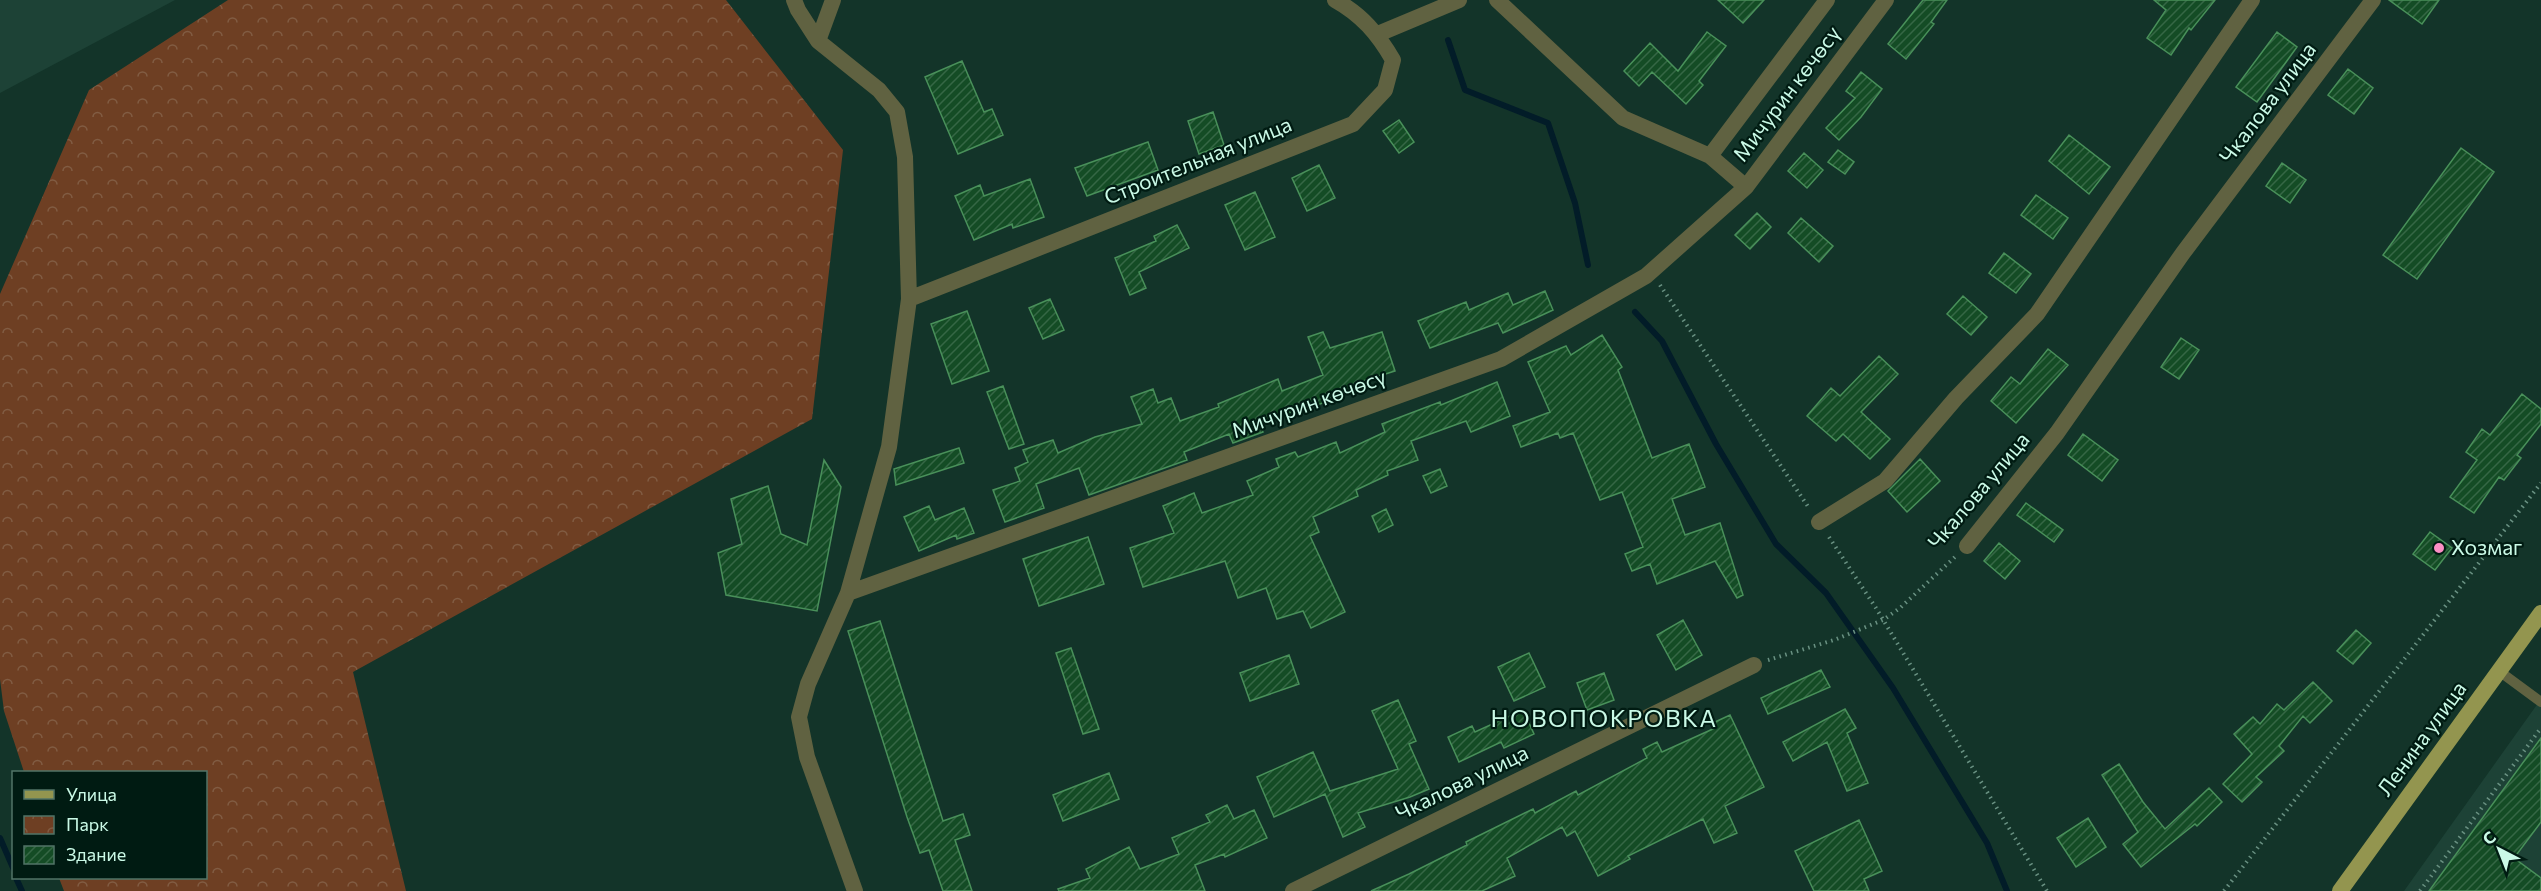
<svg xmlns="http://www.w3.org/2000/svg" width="2541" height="891" font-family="Commissioner,sans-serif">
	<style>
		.built { fill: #1d4236 }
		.park { fill: url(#park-crowns) }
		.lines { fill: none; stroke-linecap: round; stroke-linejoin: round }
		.stream { stroke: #021c28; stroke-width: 6 }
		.building { fill: url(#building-hatch); stroke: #49905a; stroke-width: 1.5 }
		.path { stroke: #699182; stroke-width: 4; stroke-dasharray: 1.5 4.5; stroke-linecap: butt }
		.service { stroke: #606241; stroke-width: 10 }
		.minor { stroke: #606241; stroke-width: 16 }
		.primary { stroke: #93954f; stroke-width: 16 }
		.poi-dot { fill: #fb8fc4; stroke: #001b12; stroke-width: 2 }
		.labels { text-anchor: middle; stroke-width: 4.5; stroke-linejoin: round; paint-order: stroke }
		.street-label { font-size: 21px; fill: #cafae7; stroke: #001b12 }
		.poi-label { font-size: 21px; fill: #cafae7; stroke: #001b12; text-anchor: start }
		.quarter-label { font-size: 24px; letter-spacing: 1.5px; fill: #cafae7; stroke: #001b12 }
	</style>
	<defs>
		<pattern id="park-crowns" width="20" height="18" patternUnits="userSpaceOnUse" patternTransform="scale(1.5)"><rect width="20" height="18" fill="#6e3f23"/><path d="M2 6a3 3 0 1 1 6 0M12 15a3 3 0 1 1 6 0" fill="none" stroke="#815c43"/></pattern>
		<pattern id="building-hatch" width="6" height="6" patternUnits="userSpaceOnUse" patternTransform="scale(1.5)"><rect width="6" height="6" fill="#144c25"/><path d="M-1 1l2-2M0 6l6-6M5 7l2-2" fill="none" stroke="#356745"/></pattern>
	</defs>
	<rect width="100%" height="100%" fill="#133429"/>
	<path class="built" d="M0 0H175L0 93Z
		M2541 699V891H2404Z"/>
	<path class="park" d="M228 0H726L843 150 812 419 353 672 406 891H64L59 878H206V772H24L4 711 0 679V294L89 90Z"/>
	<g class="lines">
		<path class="stream" d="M1448 40 1465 90 1548 123 1575 203 1588 265
			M1635 312 1662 341 1716 444 1776 544 1826 593 1893 688 1987 843 2007 891
			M0 838 14 870
			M16 878 22 891"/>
	</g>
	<path class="building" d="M1718 0H1764L1743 23Z
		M1923 0H1947L1931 22 1934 24 1906 59 1888 44Z
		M2154 0H2215L2191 30 2189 28 2171 55 2147 38 2166 10Z
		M2389 0H2439L2422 24Z
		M1707 32 1726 46 1699 81 1703 85 1686 104 1652 72 1639 86 1624 71 1650 43 1678 71Z
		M2277 32 2297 47 2257 102 2236 87Z
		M962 61 984 112 992 109 1003 135 958 154 925 77Z
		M2348 69 2373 88 2354 114 2328 95Z
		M1861 72 1882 89 1861 117 1839 140 1826 128 1855 98 1846 91Z
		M1213 112 1224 145 1199 154 1188 121Z
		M1399 120 1414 142 1399 153 1383 131Z
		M2069 135 2110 167 2089 194 2049 161Z
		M1148 142 1158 170 1087 196 1075 168Z
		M2461 148 2494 172 2417 279 2383 255Z
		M1838 150 1854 162 1845 174 1828 162Z
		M1804 153 1823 170 1807 188 1788 171Z
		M2282 163 2306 180 2290 203 2266 186Z
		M1319 165 1335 198 1307 211 1292 178Z
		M1030 179 1044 217 1013 228 1012 224 974 240 955 196 980 185 984 196Z
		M1255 192 1275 237 1245 250 1225 205Z
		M2036 195 2068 218 2053 239 2021 215Z
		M1757 213 1771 227 1750 249 1735 235Z
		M1801 218 1833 246 1819 262 1788 233Z
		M1177 225 1189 248 1139 272 1146 288 1130 295 1115 258 1156 241 1154 236Z
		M2004 253 2031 274 2016 293 1989 273Z
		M1545 291 1553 310 1503 333 1498 323 1430 348 1418 321 1466 302 1469 310 1508 293 1513 305Z
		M1963 296 1987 317 1971 335 1947 314Z
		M1050 299 1064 330 1043 339 1029 308Z
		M967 311 989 371 952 384 931 324Z
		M1323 332 1330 348 1382 332 1395 371 1363 381 1365 386 1300 412 1299 409 1260 423 1263 432 1233 443 1229 434 1184 452 1187 460 1089 495 1079 468 1036 484 1044 508 1005 522 993 490 1020 481 1015 468 1028 462 1023 450 1053 440 1058 453 1095 437 1142 424 1131 397 1153 389 1158 403 1171 398 1180 421 1219 407 1218 404 1278 379 1282 391 1323 375 1308 337Z
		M1602 335 1622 367 1618 370 1652 458 1689 444 1705 487 1672 499 1685 535 1720 523 1743 595 1737 598 1715 561 1657 584 1650 564 1632 571 1625 554 1643 547 1622 492 1600 500 1573 433 1560 438 1558 433 1521 447 1513 426 1550 412 1528 362 1566 346 1571 355Z
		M2181 338 2199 350 2179 379 2161 367Z
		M2048 349 2068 365 2016 423 1991 401 2011 377 2020 384Z
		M1879 356 1898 374 1861 412 1890 439 1870 459 1843 434 1836 441 1807 416 1831 388 1840 396Z
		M1497 382 1510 416 1471 432 1466 421 1411 441 1418 460 1387 471 1388 475 1356 490 1358 496 1313 517 1319 532 1310 536 1345 612 1311 628 1303 611 1277 619 1266 588 1238 598 1225 561 1143 587 1130 548 1174 533 1163 506 1194 493 1202 513 1253 495 1247 481 1279 467 1276 459 1295 452 1298 457 1336 442 1340 453 1385 432 1382 424 1440 402 1441 405Z
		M1003 386 1024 444 1009 449 987 392Z
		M2522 394 2541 409V424L2517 455 2521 458 2504 480 2499 477 2474 513 2450 497 2477 460 2466 452 2482 429 2490 435Z
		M2083 434 2118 460 2102 481 2068 455Z
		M959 448 964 463 896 485 894 469Z
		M1920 459 1940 481 1907 512 1888 491Z
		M824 460 841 487 817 611 726 595 718 553 742 544 731 499 768 486 781 534 807 545Z
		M1440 469 1447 486 1431 493 1423 476Z
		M2026 503 2063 530 2054 542 2017 515Z
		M929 506 935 520 964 508 974 533 957 539 956 535 919 551 904 517Z
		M1386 509 1393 525 1379 532 1372 516Z
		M2430 532 2452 548 2435 570 2413 554Z
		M1088 537 1104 584 1039 606 1023 559Z
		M1999 543 2020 561 2005 579 1984 561Z
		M1683 620 1702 655 1676 670 1657 635Z
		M880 621 943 821 963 814 970 835 955 840 972 891H943L929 850 920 853 907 817 848 631Z
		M2356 630 2371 643 2353 664 2337 651Z
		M1071 648 1099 729 1083 734 1056 653Z
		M1529 653 1545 687 1514 701 1498 667Z
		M1289 655 1299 684 1250 701 1240 673Z
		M1821 670 1830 687 1768 714 1761 698Z
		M1604 673 1614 700 1587 710 1577 683Z
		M2313 682 2332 701 2310 723 2303 716 2279 746 2284 751 2256 777 2262 782 2242 802 2223 784 2252 754 2234 734 2253 717 2260 724 2277 704 2284 710Z
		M1398 700 1416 741 1409 744 1429 789 1410 797 1358 813 1365 827 1343 837 1325 794 1274 817 1257 777 1313 752 1330 791 1398 769 1372 711Z
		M1845 709 1856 728 1847 733 1868 783 1847 791 1827 742 1793 761 1783 742Z
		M1523 710 1534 734 1504 748 1501 742 1459 762 1448 737 1472 726 1475 732Z
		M1730 715 1764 787 1725 806 1737 833 1714 843 1703 819 1628 856 1630 859 1598 876 1575 831 1567 836 1562 827 1507 858 1515 876 1482 891H1371L1409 874 1467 845 1466 842 1533 809 1535 813 1576 791 1578 795 1647 758 1643 749 1657 742 1662 752 1715 728 1713 723Z
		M2541 738V822L2514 858 2541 878V891H2429Z
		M2119 764 2143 802 2165 829 2209 788 2222 802 2197 826 2195 824 2141 867 2123 844 2138 832 2102 775Z
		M1109 773 1119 799 1063 821 1053 795Z
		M1227 805 1234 819 1254 810 1267 838 1225 857 1224 854 1195 865 1205 891H1059L1058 889 1090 878 1086 869 1129 847 1140 869 1179 854 1172 838 1210 822 1206 815Z
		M2088 818 2106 847 2076 867 2057 838Z
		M1859 820 1882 871 1864 879 1869 891H1814L1795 851Z"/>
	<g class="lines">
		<path class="path" d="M1660 285 1809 508
			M1829 537 1876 608 2047 891
			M1768 660 1834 640 1883 620 1900 608 1955 557
			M2224 891 2541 483
			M2420 891 2541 728"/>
		<path class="service" d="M2499 671 2541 702"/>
		<path class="minor" d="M794 0 798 10 818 41 879 90 897 112 905 157 909 299 889 447 848 593 808 684 799 717 807 757 855 891
			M1497 0 1623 118 1710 156
			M1378 34 1459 0
			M818 41 833 0
			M1746 187 1886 0
			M909 299 1353 124 1385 90 1393 60C1378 34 1362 15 1335 0
			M1819 522 1885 481 1956 398 2037 314 2252 0
			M1967 546 2057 433 2183 253 2373 0
			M848 593 1501 359 1646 276 1746 187 1710 156 1827 0
			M1293 891 1754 665"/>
		<path class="primary" d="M2340 891 2541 613"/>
	</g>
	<circle class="poi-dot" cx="2439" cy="548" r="6"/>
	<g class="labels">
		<g class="street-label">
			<text transform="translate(1787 94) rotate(-53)" y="7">Мичурин көчөсү</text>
			<text transform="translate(2268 103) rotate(-53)" y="7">Чкалова улица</text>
			<text transform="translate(1198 161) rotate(-22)" y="7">Строительная улица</text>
			<text transform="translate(1309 404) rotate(-20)" y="7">Мичурин көчөсү</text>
			<text transform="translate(1979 491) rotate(-50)" y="7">Чкалова улица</text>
			<text transform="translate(2422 739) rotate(-54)" y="7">Ленина улица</text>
			<text transform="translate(1462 783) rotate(-26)" y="7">Чкалова улица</text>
		</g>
		<g class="poi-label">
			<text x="2451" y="555">Хозмаг</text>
		</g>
		<g class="quarter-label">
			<text x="1604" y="727">НОВОПОКРОВКА</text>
		</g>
	</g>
	<rect x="12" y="771" width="195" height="108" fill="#001b12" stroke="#517467" stroke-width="1.5"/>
	<rect x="24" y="790" width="30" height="9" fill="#93954f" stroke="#517467" stroke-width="1.5"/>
	<text x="66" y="801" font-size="18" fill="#cafae7">Улица</text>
	<rect x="24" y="816" width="30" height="18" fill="url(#park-crowns)" stroke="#517467" stroke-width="1.5"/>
	<text x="66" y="831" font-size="18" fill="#cafae7">Парк</text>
	<rect x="24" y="846" width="30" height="18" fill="url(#building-hatch)" stroke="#517467" stroke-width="1.5"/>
	<text x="66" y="861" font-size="18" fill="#cafae7">Здание</text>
	<g transform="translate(2499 849) rotate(318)" stroke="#001b12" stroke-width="4.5" paint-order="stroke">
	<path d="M0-4.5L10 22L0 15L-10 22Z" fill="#cafae7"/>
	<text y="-9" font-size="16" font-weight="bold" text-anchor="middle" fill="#cafae7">С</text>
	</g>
</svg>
